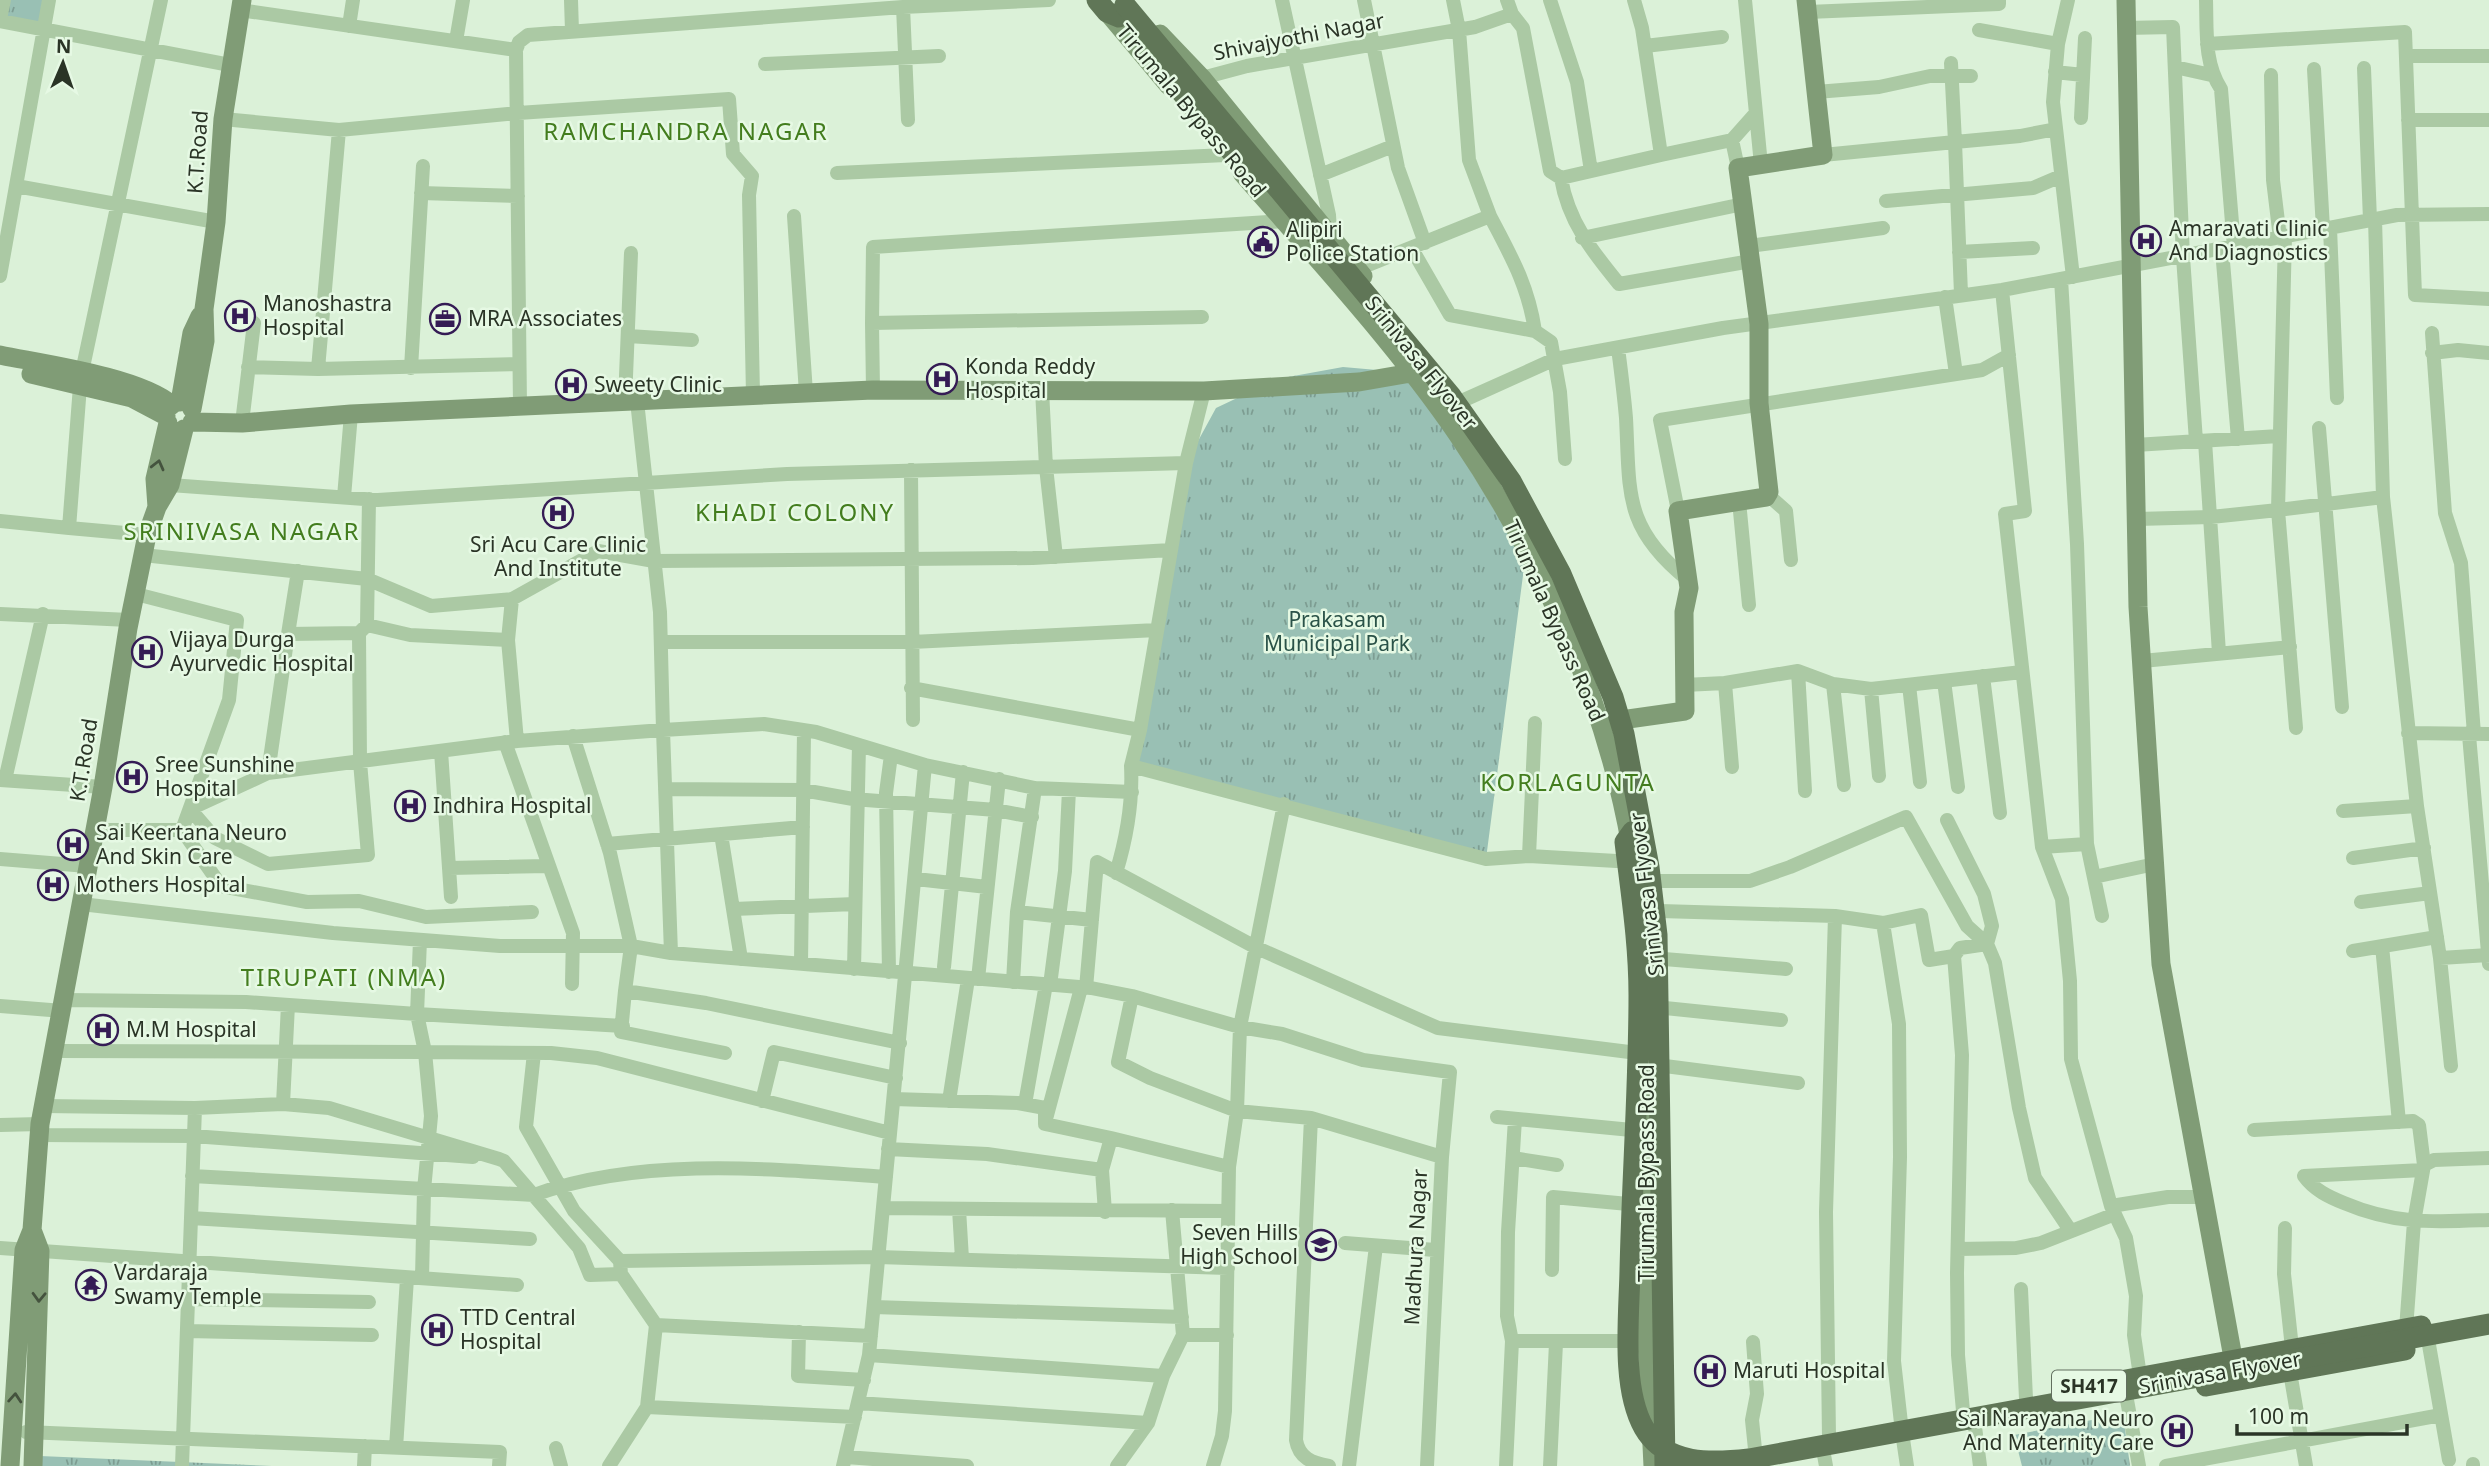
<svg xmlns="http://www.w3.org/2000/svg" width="2489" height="1466" font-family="'Noto Sans',sans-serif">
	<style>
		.grass { fill: url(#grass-tufts) }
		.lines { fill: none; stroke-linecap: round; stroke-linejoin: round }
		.street { stroke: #abc9a4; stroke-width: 14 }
		.secondary { stroke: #809c76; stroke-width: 19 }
		.primary { stroke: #607657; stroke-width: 21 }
		.primary-bridge { stroke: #607657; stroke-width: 21 }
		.oneway { stroke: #44533e }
		.labels { text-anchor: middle; stroke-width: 5; stroke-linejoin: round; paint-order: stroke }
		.shield { fill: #e6f9e4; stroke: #626f5f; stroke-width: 2 }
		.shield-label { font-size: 19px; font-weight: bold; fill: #2a3426 }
		.street-label { font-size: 21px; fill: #2a3426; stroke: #e6f9e4 }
		.poi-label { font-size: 21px; fill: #2a3426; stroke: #e6f9e4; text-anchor: start }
		.park-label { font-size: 21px; fill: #2a5248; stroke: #e6f9e4 }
		.quarter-label { font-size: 24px; letter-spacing: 2px; fill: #437d1e; stroke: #e6f9e4 }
	</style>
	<defs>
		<pattern id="grass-tufts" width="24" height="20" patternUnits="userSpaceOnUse" patternTransform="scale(1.75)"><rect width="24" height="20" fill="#99c0b4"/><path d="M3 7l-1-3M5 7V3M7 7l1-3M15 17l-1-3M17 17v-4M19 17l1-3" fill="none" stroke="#7d9d92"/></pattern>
	</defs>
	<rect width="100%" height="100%" fill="#dbf1d8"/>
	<path class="grass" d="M2 0H49L44 30 0 21Z
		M1343 367 1411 373 1525 560 1486 859 1131 766 1186 463 1216 408 1277 379Z
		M2123 1414 2130 1466H2022L2014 1435Z
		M40 1456 272 1466H39Z"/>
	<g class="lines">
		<path class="street" d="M571 0 572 31
			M1282 0 1329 215 1330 231 1334 237
			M1364 0 1398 168 1425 243
			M1550 0 1577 82 1591 171
			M1634 0 1642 28 1661 155 1732 140 1738 168
			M1745 0 1761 165
			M2068 0 2058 44 2053 102 2073 277
			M2206 0C2207 31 2204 63 2221 89L2234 247
			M903 7 908 120
			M240 10 516 50
			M1808 12 1999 4V0
			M1512 14 1523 28 1550 171 1561 178 1661 155
			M0 19 4 0
			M0 21 230 65
			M349 26 353 0
			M2125 28 2173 27 2183 257 2196 441
			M1979 30 2058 44
			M456 41 463 0
			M2207 44 2405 32 2415 295 2489 299
			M1645 46 1722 37
			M2408 56H2489
			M1951 63 1955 142 2020 136 2056 129
			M765 64 939 56
			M2175 67 2211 75
			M2364 68 2370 220
			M2314 69 2323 229
			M2055 72 2083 75
			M2271 75 2273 180 2280 238
			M1202 78 1247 66 1475 27 1512 14 1507 0
			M1816 92 1879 87 1930 76H1971
			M2081 118 2085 38
			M223 119 339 130 518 113 729 99 733 154 752 176 749 195 753 395
			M2408 120H2489
			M339 130 318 369 519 364
			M1732 140 1756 113
			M1823 155 1955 142 1961 294
			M837 173 1226 155
			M1320 175 1393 146
			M1561 178C1568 221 1592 251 1619 284L1751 261
			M16 186 216 222
			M421 193 518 196
			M1886 201 2033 188 2061 176
			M794 216 806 393
			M1490 216C1511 256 1528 285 1535 331
			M2330 228 2337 398
			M1582 238 1743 204
			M1749 246 1883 228
			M1412 249 1450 315 1535 331 1551 342 1560 392 1565 459
			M2222 250 2238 439
			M1959 252 2033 248
			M1358 269 1490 216 1469 160 1459 30 1453 0
			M0 276 49 0
			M2061 279 2077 544 2087 844 2102 916
			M2002 290 2025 511 2005 514 2042 847 2062 899 2070 981 2071 1059 2111 1206 2126 1238 2136 1296 2134 1335 2140 1376
			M1945 297 1956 374
			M872 323 873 247 1284 221
			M2432 333 2445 513 2461 563 2474 734
			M628 336 692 340
			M1618 348C1621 371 1624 395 1626 418 1630 493 1623 528 1688 580
			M2432 353 2458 350 2489 353
			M248 367 318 369
			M411 368 423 166
			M82 372 161 0
			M80 386 69 528 147 535
			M873 390 872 323 1202 317
			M1042 390 1046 467 1056 557
			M1204 391 1186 463 1140 730 1131 766 1486 859 1529 856 1634 862
			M1464 400 1555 359 1723 328 2002 290 2397 215 2489 214
			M625 401 631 253
			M637 401 660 612 663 730 764 724 816 732 925 765 869 1355 843 1466
			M520 406 516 50 519 42 528 35 903 7 1049 0
			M242 423 254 323
			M2319 428 2342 707
			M2205 441 2219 653
			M2135 445 2279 436
			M911 470 913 720
			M170 485 378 500 787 474 1186 463
			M1768 495 1786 511 1791 560
			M344 497 351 414
			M1739 501 1749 605
			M1678 511 1660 420 1982 370 2009 355
			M2137 519 2211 517 2278 510 2285 237
			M0 521 69 528
			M143 555 367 579 431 606 512 599 598 551 654 561 1033 558 1171 550
			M0 614 129 620
			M367 625 369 499
			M288 634 298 571
			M508 640 512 599
			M661 642H912L1157 630
			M2142 661 2290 647
			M1798 671 1805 791
			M1983 676 2000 813
			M1944 681 1958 787
			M1725 683 1798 671 1833 684 1871 689 2022 672
			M1833 684 1844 785
			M1684 685 1725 683 1732 767
			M1909 685 1920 782
			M911 688 1140 730
			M1871 689 1879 776
			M2296 728 2278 510 2383 497
			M2408 733 2489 734
			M2469 735 2489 964
			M517 741 508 640 410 635 367 625 359 633 360 762 368 855 268 864 215 838 190 809 268 773 517 741 663 730 671 953 1091 988 1132 996 1240 1027 1282 1034 1363 1060 1450 1072 1442 1157
			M505 742 573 933 572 984
			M441 751 451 897
			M925 765 1035 788 1132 792
			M268 773 288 634 359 633
			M0 780 103 787
			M5 780 43 614
			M665 789 803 790 853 799 996 810 1032 817
			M2417 806 2440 958 2451 1066
			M2343 811 2417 806 2383 497 2375 219
			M1947 820 1984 894 1992 926 1987 944 1995 963 2019 1108 2035 1178 2070 1230
			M95 830H182L229 700 237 620 136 594
			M182 830 221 886 307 902 359 901 426 917 532 912
			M721 834 741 959
			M607 844 803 827
			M2042 847 2087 844
			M1529 856 1535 723
			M2353 858 2424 848
			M0 859 87 866
			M449 868 548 866
			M1116 873C1127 837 1133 804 1131 766
			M2094 877 2155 864
			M916 879 987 887
			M1656 881H1750L1790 867 1906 817 1967 926 1987 944
			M2361 902 2430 893
			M81 904 333 933 500 946H631L610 853 573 736
			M734 909 855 904
			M1660 911 1835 916 1883 923 1921 915 1929 960 1954 956
			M1017 912 1092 920
			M1883 923 1899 1024 1900 1157 1894 1361 1901 1423
			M2382 946 2399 1122
			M2353 951 2437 937
			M671 953 631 946 625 991 706 1003 900 1043
			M2440 958 2489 955
			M1664 959 1786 969
			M801 964 804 731
			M944 967 963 772
			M854 969 859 745
			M889 972 886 793 891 755
			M978 979 999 779
			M1013 982 1017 912 1035 788
			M1050 985 1065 871 1069 790
			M1086 988 1097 862 1257 948 1438 1028 1645 1054
			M625 991 621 1032 725 1053
			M1132 996 1118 1062 1150 1078 1237 1111 1311 1118 1442 1157 1427 1466
			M65 1000 246 1002 417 1014 420 940
			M0 1006 63 1011
			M1665 1008 1781 1020
			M55 1051 425 1052 417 1014 623 1026
			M1665 1066 1798 1083
			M894 1099 1018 1103 1045 1108V1124L1111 1138
			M762 1101 774 1052 896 1078
			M949 1101 968 979
			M283 1104 288 1005
			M1025 1104 1046 984
			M44 1106 195 1108 283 1104 329 1108 499 1159 504 1161 579 1248 590 1275 621 1274 620 1261 574 1211 526 1127 534 1053
			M1497 1117 1642 1131
			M1311 1118 1296 1440C1299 1458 1312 1463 1329 1466
			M1046 1119 1081 988
			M0 1125 40 1124
			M2254 1130 2413 1121 2419 1125 2424 1165 2414 1222 2406 1329
			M40 1135 193 1136 473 1157
			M888 1149 987 1154 1102 1170
			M1513 1158 1557 1165
			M2424 1165 2434 1160 2489 1158
			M192 1176 534 1195C643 1156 773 1169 886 1177
			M2304 1176C2314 1190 2329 1197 2344 1203 2396 1225 2434 1222 2489 1220
			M2304 1176 2423 1170
			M2111 1206 2168 1197H2205
			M883 1208 1228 1211
			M959 1209 962 1259
			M1105 1212 1102 1170 1111 1138 1229 1167
			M191 1218 530 1239
			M2285 1228 2284 1274 2292 1348
			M1345 1243 1435 1250
			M0 1248 517 1285
			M1958 1249 2016 1248 2041 1243 2115 1214
			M620 1261 878 1257 1228 1268
			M1552 1270 1553 1197 1639 1205
			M621 1274 656 1325 647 1407 855 1417
			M422 1278 424 1190 431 1116 425 1052 551 1053 597 1058 890 1133
			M2021 1289 2026 1399
			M188 1299 369 1302
			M874 1307 1182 1317
			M656 1325 871 1336
			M187 1331 372 1335
			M799 1332 798 1376 864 1380
			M1183 1335H1227
			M1512 1341H1637
			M1753 1342 1757 1394 1752 1420 1755 1449
			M2429 1345 2449 1460
			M869 1355 1163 1376
			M2290 1372 2306 1466
			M2127 1400 2139 1466
			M858 1403 1148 1423
			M1963 1411 1958 1355 1957 1273 1962 1055 1954 956 1960 948 1987 944
			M1975 1427 1980 1466
			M26 1432 500 1452 499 1466
			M1829 1437 1826 1212 1835 916
			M1903 1439 1907 1466
			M396 1448 407 1278
			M556 1448 561 1466
			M1824 1455 1826 1466
			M846 1457 967 1466
			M2473 1464V1466
			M182 1466 195 1108
			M364 1466 365 1446
			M609 1466 647 1407
			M1117 1466 1148 1423 1163 1376 1183 1335 1172 1210
			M1213 1466 1222 1436 1225 1411 1229 1167 1237 1111 1240 1027 1284 804
			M1349 1466 1376 1246
			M1506 1466 1512 1341 1507 1316 1508 1232 1515 1119
			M1550 1466 1556 1343
			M2166 1466 2441 1415"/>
		<path class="secondary" d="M2126 0 2138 607 2161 964 2236 1374
			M1107 12 1169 86
			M1160 34 1202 78 1363 276
			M1242 173C1316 258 1394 342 1458 435 1540 556 1606 702 1631 846
			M0 355C44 364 140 377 172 405
			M31 374 132 398 166 416
			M180 402 192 333 200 316
			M192 409 205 341 204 309 216 222 223 119 242 0
			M192 422 242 423 351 414 873 390 1204 391 1359 382 1411 373 1419 366
			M157 507 155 479 168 423
			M1607 722 1685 711 1684 612 1689 588 1678 511 1766 497 1769 492 1759 403V324L1738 168 1823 155 1806 0
			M1647 1086V1341L1653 1466
			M32 1230 40 1251 33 1466
			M10 1466 24 1250 32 1230 40 1124 103 787 128 628 147 535 157 507 170 485 184 429"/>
		<path class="primary" d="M1097 0 1107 12 1119 17
			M2206 1386 2405 1350
			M2071 1390 2421 1326"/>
		<path class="primary-bridge" d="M1125 5 1451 396 1511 481 1561 574 1613 697 1624 734 1649 867 1657 935 1665 1466
			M1162 69 1256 181
			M1633 831 1625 842C1631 893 1639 943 1639 995 1639 1087 1632 1179 1630 1271 1629 1317 1621 1388 1644 1428 1666 1466 1713 1463 1749 1459L2489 1324"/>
	</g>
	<defs><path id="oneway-chevron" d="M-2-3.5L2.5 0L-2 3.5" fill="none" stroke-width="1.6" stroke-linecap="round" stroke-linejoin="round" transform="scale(1.75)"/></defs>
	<g class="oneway">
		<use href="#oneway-chevron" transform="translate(158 465) rotate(-76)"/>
		<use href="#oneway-chevron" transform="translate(39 1297) rotate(92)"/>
		<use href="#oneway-chevron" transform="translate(15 1398) rotate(-86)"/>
	</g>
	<defs>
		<g id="hospital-ring" transform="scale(1.575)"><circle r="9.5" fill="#e6f9e4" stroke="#351c55" stroke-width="1.5"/><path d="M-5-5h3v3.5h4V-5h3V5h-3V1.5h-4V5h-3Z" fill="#351c55"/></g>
		<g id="civic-ring" transform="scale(1.575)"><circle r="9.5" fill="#e6f9e4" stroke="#351c55" stroke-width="1.5"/><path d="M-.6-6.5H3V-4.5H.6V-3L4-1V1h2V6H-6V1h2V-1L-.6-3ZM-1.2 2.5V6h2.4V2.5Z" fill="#351c55"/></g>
		<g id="office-ring" transform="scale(1.575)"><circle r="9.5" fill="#e6f9e4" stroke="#351c55" stroke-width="1.5"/><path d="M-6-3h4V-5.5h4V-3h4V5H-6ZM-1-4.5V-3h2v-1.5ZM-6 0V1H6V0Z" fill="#351c55"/></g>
		<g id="school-ring" transform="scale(1.575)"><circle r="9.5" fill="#e6f9e4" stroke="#351c55" stroke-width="1.5"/><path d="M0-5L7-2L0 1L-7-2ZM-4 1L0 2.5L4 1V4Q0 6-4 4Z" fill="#351c55"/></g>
		<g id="temple-ring" transform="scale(1.575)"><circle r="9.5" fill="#e6f9e4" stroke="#351c55" stroke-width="1.5"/><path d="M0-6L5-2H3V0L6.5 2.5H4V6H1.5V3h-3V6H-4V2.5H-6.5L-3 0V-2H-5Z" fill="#351c55"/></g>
	</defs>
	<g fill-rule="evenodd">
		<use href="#hospital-ring" x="2146" y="241"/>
		<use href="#civic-ring" x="1263" y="242"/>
		<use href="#hospital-ring" x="240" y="316"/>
		<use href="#office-ring" x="445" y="319"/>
		<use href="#hospital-ring" x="942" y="379"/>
		<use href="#hospital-ring" x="571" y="385"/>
		<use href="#hospital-ring" x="558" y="513"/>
		<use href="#hospital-ring" x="147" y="652"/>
		<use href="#hospital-ring" x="132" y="777"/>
		<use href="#hospital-ring" x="410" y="806"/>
		<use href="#hospital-ring" x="73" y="845"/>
		<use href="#hospital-ring" x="53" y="885"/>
		<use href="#hospital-ring" x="103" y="1030"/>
		<use href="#school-ring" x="1321" y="1245"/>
		<use href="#temple-ring" x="91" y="1285"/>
		<use href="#hospital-ring" x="437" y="1330"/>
		<use href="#hospital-ring" x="1710" y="1371"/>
		<use href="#hospital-ring" x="2177" y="1431"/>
	</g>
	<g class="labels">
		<rect class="shield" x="2052" y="1370.5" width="74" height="31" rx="5"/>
		<g class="shield-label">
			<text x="2089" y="1393">SH417</text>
		</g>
		<g class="street-label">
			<text transform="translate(1299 37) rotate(-11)" y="7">Shivajyothi Nagar</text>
			<text transform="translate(1191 111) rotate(50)" y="7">Tirumala Bypass Road</text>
			<text transform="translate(198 152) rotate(-86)" y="7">K.T.Road</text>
			<text transform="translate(1421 363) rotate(51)" y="7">Srinivasa Flyover</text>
			<text transform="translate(1554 621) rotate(66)" y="7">Tirumala Bypass Road</text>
			<text transform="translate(84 760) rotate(-81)" y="7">K.T.Road</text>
			<text transform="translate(1647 894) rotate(-97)" y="7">Srinivasa Flyover</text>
			<text transform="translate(1647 1173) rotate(-90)" y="7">Tirumala Bypass Road</text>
			<text transform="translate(1416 1247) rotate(-87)" y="7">Madhura Nagar</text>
			<text transform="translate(2220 1373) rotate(-10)" y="7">Srinivasa Flyover</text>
		</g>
		<g class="poi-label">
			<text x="2169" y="236">Amaravati Clinic<tspan x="2169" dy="24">And Diagnostics</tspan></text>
			<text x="1286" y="237">Alipiri<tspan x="1286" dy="24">Police Station</tspan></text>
			<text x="263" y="311">Manoshastra<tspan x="263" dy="24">Hospital</tspan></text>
			<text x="468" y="326">MRA Associates</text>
			<text x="965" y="374">Konda Reddy<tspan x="965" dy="24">Hospital</tspan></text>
			<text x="594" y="392">Sweety Clinic</text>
			<text x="558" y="552" text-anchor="middle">Sri Acu Care Clinic<tspan x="558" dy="24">And Institute</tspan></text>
			<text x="170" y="647">Vijaya Durga<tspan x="170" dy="24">Ayurvedic Hospital</tspan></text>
			<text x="155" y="772">Sree Sunshine<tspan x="155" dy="24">Hospital</tspan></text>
			<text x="433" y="813">Indhira Hospital</text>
			<text x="96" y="840">Sai Keertana Neuro<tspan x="96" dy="24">And Skin Care</tspan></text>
			<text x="76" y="892">Mothers Hospital</text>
			<text x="126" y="1037">M.M Hospital</text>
			<text x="1298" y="1240" text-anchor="end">Seven Hills<tspan x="1298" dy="24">High School</tspan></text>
			<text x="114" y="1280">Vardaraja<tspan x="114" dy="24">Swamy Temple</tspan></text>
			<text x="460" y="1325">TTD Central<tspan x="460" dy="24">Hospital</tspan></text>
			<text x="1733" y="1378">Maruti Hospital</text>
			<text x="2154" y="1426" text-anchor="end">Sai Narayana Neuro<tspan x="2154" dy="24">And Maternity Care</tspan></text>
		</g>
		<g class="park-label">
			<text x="1337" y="627">Prakasam<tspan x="1337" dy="24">Municipal Park</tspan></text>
		</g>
		<g class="quarter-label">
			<text x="686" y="140">RAMCHANDRA NAGAR</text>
			<text x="795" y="521">KHADI COLONY</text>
			<text x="242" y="540">SRINIVASA NAGAR</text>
			<text x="1568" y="791">KORLAGUNTA</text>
			<text x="344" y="986">TIRUPATI (NMA)</text>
		</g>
	</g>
	<g transform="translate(63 63) rotate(2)" stroke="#e6f9e4" stroke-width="5" paint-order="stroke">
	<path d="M0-5L12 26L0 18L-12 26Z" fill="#2a3426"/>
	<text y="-10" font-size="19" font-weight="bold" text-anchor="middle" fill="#2a3426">N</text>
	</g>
	<path d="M2237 1424v10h170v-10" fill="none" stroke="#2a3426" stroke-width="3.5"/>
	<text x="2248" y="1424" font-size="21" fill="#2a3426" stroke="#e6f9e4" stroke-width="5" paint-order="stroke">100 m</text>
</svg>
